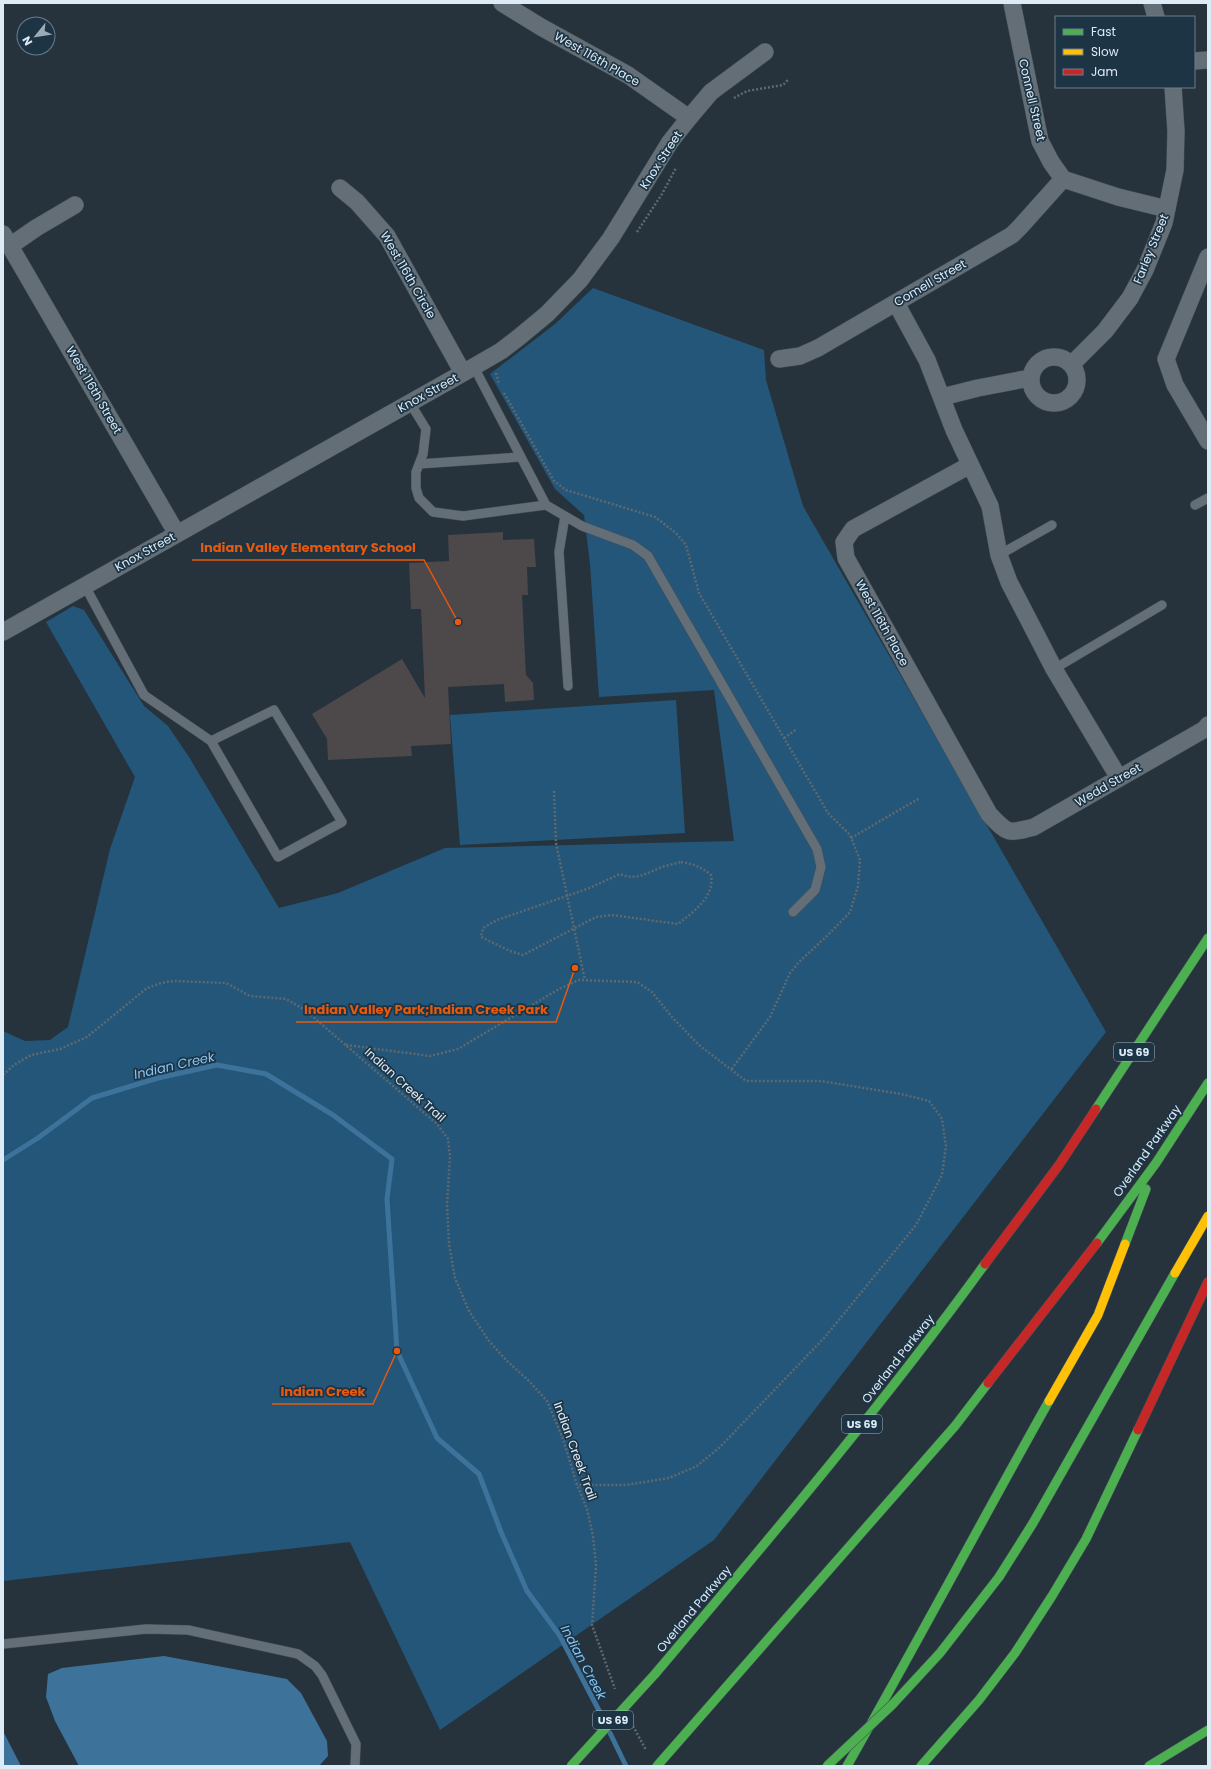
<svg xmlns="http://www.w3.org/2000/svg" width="1211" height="1769" font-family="Poppins,sans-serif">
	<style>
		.green { fill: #235679 }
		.water { fill: #3d739b }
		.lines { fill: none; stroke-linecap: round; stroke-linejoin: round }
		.stream { stroke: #3d739b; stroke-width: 5 }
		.building { fill: #4d4849 }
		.lane-casing { stroke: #455158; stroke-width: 10 }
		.street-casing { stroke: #455158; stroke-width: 18 }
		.fast-casing { stroke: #455158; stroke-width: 10 }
		.slow-casing { stroke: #455158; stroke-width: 10 }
		.jam-casing { stroke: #455158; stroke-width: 10 }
		.path { stroke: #5f696f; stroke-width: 2.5; stroke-dasharray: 2 2; stroke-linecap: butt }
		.lane { stroke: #646e76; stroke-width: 9 }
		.street { stroke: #646e76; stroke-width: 17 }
		.fast { stroke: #4caf50; stroke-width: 9 }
		.slow { stroke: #ffc107; stroke-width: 9 }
		.jam { stroke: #c62828; stroke-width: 9 }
		.fast-bridge-casing { stroke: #455158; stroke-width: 10; stroke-linecap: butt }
		.fast-bridge { stroke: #4caf50; stroke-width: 9 }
		.labels { text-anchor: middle; stroke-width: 3.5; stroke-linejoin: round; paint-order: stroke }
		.shield { fill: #1d3445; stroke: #a3b4c1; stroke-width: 1 }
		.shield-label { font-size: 11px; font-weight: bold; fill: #ddebf6 }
		.street-label { font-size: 12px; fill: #ddebf6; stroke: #1d3445 }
		.water-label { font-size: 13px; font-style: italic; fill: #85c6f7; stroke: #1d3445 }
		.leader { fill: none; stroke: #e8590c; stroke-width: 1.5 }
		.callout-dot { fill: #e8590c; stroke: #1d3445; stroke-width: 1.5 }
		.callout-label { font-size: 13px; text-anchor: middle; font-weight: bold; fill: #e8590c; stroke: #1d3445; stroke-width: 3.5; stroke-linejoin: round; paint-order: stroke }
	</style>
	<rect width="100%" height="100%" fill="#26333c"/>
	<path class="green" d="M593 288 764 350 766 380 803 506 1106 1032 714 1540 440 1730 350 1542 3 1581V1031L25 1041 50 1040 68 1027 110 849 135 777 46 622 73 606 84 610 144 706 168 726 189 757 279 908 338 893 445 848 734 841 714 690 599 697 590 564 584 515 555 489 490 374 555 324Z
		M676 700 685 833 460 845 450 715Z"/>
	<path class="water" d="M164 1656 287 1679 301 1693 327 1741 328 1756 319 1766H79L55 1721 46 1697 48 1674 62 1668Z
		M3 1731 21 1766H3Z"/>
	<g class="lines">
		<path class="stream" d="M3 1160 38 1138 92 1098 158 1078 217 1065 266 1074 333 1115 392 1159 387 1199 397 1351 437 1438 479 1474 501 1532 527 1591 560 1636 605 1722
			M610 1733 626 1766"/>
	</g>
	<path class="building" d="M503 532V540L534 539 536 567H527L528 595H522L526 675 533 683 534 700 505 702 504 684 448 687 451 744 411 746 412 756 328 760 327 739 312 714 402 659 425 698 421 609H411L409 563 449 561 448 535Z"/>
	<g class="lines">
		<g class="lane-casing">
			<path id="lane" d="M474 367 546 505 582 526 633 545 648 556 817 849 821 867 815 890 793 912
				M410 403 426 429 423 454 416 472V488L419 498 433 512 463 516 546 505
				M419 464 520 457
				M1195 505 1208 498
				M565 516 559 552 568 686
				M999 555 1052 525
				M85 586 144 695 211 741 278 857 342 822 274 710 211 741
				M1054 669 1162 605
				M3 1644 146 1629 188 1630 298 1654 315 1666 322 1675 356 1744 355 1766"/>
		</g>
		<g class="street-casing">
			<path id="street" d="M502 3 541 27 628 75 689 118
				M1012 3 1040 141 1051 162 1063 179 1118 197 1167 209
				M1152 3 1156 17
				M1194 61 1208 60
				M340 188 357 202 387 236 463 373
				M3 234 177 534
				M10 246 36 228 75 205
				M1208 257 1166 359 1175 385 1208 441
				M896 303 927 360 954 430 990 506 999 555 1009 582 1054 669 1119 778
				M1031 380a23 23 0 1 1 46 0a23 23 0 1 1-46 0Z
				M779 359 800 356 818 348 1012 235 1020 227 1063 179
				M1072 364 1105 331 1130 298 1145 270 1164 223 1175 170 1176 131 1173 87
				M942 397 978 388 1030 378
				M970 465 853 529 844 542 846 558 989 814C1008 834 1007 834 1034 827L1205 729 1208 725
				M3 632 463 373 501 351 518 338 547 314 580 280 611 238 670 142 689 118 711 92 765 52"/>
		</g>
		<g class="fast-casing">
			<path id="fast" d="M1096 1109 1208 938
				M1097 1243 1156 1163 1208 1083
				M1125 1244 1146 1189
				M999 1577 1033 1523 1175 1273
				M655 1674C768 1540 882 1406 985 1264
				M657 1766 955 1426 988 1383
				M847 1766C916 1645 981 1522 1049 1401
				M921 1766 979 1700 1015 1653 1052 1596 1086 1539 1138 1430
				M1149 1766 1208 1730"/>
		</g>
		<g class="slow-casing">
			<path id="slow" d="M1175 1273 1208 1216
				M1049 1401 1098 1315 1125 1244"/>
		</g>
		<g class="jam-casing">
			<path id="jam" d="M985 1264 1059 1165 1096 1109
				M988 1383 1097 1243
				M1138 1430 1208 1282"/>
		</g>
		<path class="path" d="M734 98 747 91 783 85 788 80
			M637 232 662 194 676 168
			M496 373 499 384
			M504 393 554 481 566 490 655 517 676 533 686 545 699 593 828 813 850 835 860 860 858 886 850 912 828 935 800 961 790 973 770 1017 731 1070
			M784 738 797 729
			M554 791 556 843 585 980
			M851 838 920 798
			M681 862C693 864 702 867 711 875 715 897 693 912 678 924L612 915 596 917 523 955 510 951 481 937 483 928 497 920 587 889 620 874C636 881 647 873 662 867 668 865 675 864 681 862Z
			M346 1045 430 1056 458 1049 559 989 579 980 637 982 652 992 671 1016 699 1045 746 1081H821L901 1094 929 1101 942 1119 946 1146 942 1175 916 1225 825 1337 720 1447 697 1466 669 1478 626 1485H577
			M3 1075 14 1065 31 1055 60 1049 87 1037 147 988 161 983 174 981 226 983 250 996 286 999 305 1010 437 1124 448 1139 450 1157 447 1205 449 1244 455 1278 469 1311 489 1341 506 1360 528 1380 547 1401 563 1439 577 1485 587 1509 593 1536 596 1566 592 1625 615 1689
			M633 1726 646 1750"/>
		<use href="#lane" class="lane"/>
		<use href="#street" class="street"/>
		<use href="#fast" class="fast"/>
		<use href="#slow" class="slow"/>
		<use href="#jam" class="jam"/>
		<g class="fast-bridge-casing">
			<path id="fast-bridge" d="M571 1766 655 1674
				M827 1766 892 1705 940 1653 999 1577"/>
		</g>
		<use href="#fast-bridge" class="fast-bridge"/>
	</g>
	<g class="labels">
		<g class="shield">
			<rect x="1114" y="1043" width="40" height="18" rx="3"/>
			<rect x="842" y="1415" width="40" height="18" rx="3"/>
			<rect x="593" y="1711" width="40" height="18" rx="3"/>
		</g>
		<g class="shield-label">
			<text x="1134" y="1056">US 69</text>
			<text x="862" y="1428">US 69</text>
			<text x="613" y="1724">US 69</text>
		</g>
		<g class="street-label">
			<text transform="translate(597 59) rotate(30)" y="4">West 116th Place</text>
			<text transform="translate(1032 100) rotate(77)" y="4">Connell Street</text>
			<text transform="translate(661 160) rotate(-57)" y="4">Knox Street</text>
			<text transform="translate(1151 249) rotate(-68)" y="4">Farley Street</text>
			<text transform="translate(408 275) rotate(60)" y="4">West 116th Circle</text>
			<text transform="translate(930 283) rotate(-30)" y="4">Comell Street</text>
			<text transform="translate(94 390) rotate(60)" y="4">West 116th Street</text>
			<text transform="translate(428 393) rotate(-29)" y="4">Knox Street</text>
			<text transform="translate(145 552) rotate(-29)" y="4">Knox Street</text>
			<text transform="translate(882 623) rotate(61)" y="4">West 116th Place</text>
			<text transform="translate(1108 785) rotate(-30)" y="4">Wedd Street</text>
			<text transform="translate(405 1085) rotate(42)" y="4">Indian Creek Trail</text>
			<text transform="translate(1147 1151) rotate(-55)" y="4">Overland Parkway</text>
			<text transform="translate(898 1359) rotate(-52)" y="4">Overland Parkway</text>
			<text transform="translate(575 1451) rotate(70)" y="4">Indian Creek Trail</text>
			<text transform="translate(694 1609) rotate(-50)" y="4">Overland Parkway</text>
		</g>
		<g class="water-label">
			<text transform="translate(174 1065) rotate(-13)" y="5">Indian Creek</text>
			<text transform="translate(584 1662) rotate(62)" y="5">Indian Creek</text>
		</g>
	</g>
	<path class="leader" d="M458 622L424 560H192M575 968L556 1022H296M397 1351L373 1404H272"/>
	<g class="callout-dot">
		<circle cx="458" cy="622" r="4"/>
		<circle cx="575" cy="968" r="4"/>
		<circle cx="397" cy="1351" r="4"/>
	</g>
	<g class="callout-label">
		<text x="308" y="552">Indian Valley Elementary School</text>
		<text x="426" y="1014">Indian Valley Park;Indian Creek Park</text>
		<text x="323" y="1396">Indian Creek</text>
	</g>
	<rect width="1211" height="1769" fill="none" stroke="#ddebf6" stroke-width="8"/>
	<rect x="1055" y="16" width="140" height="72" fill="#1d3445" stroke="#6a7d8c"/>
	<rect x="1063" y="29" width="20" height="6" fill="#4caf50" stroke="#6a7d8c"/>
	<text x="1091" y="36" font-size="12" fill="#ddebf6">Fast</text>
	<rect x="1063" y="49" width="20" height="6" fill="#ffc107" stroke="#6a7d8c"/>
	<text x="1091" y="56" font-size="12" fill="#ddebf6">Slow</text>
	<rect x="1063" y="69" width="20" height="6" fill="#c62828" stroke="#6a7d8c"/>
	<text x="1091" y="76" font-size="12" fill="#ddebf6">Jam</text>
	<g transform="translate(36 36) rotate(240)"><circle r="19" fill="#1d3445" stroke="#6a7d8c"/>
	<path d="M0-3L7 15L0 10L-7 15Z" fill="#9dabb5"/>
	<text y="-6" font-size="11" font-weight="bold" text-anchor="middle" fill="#ddebf6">N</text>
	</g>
</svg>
